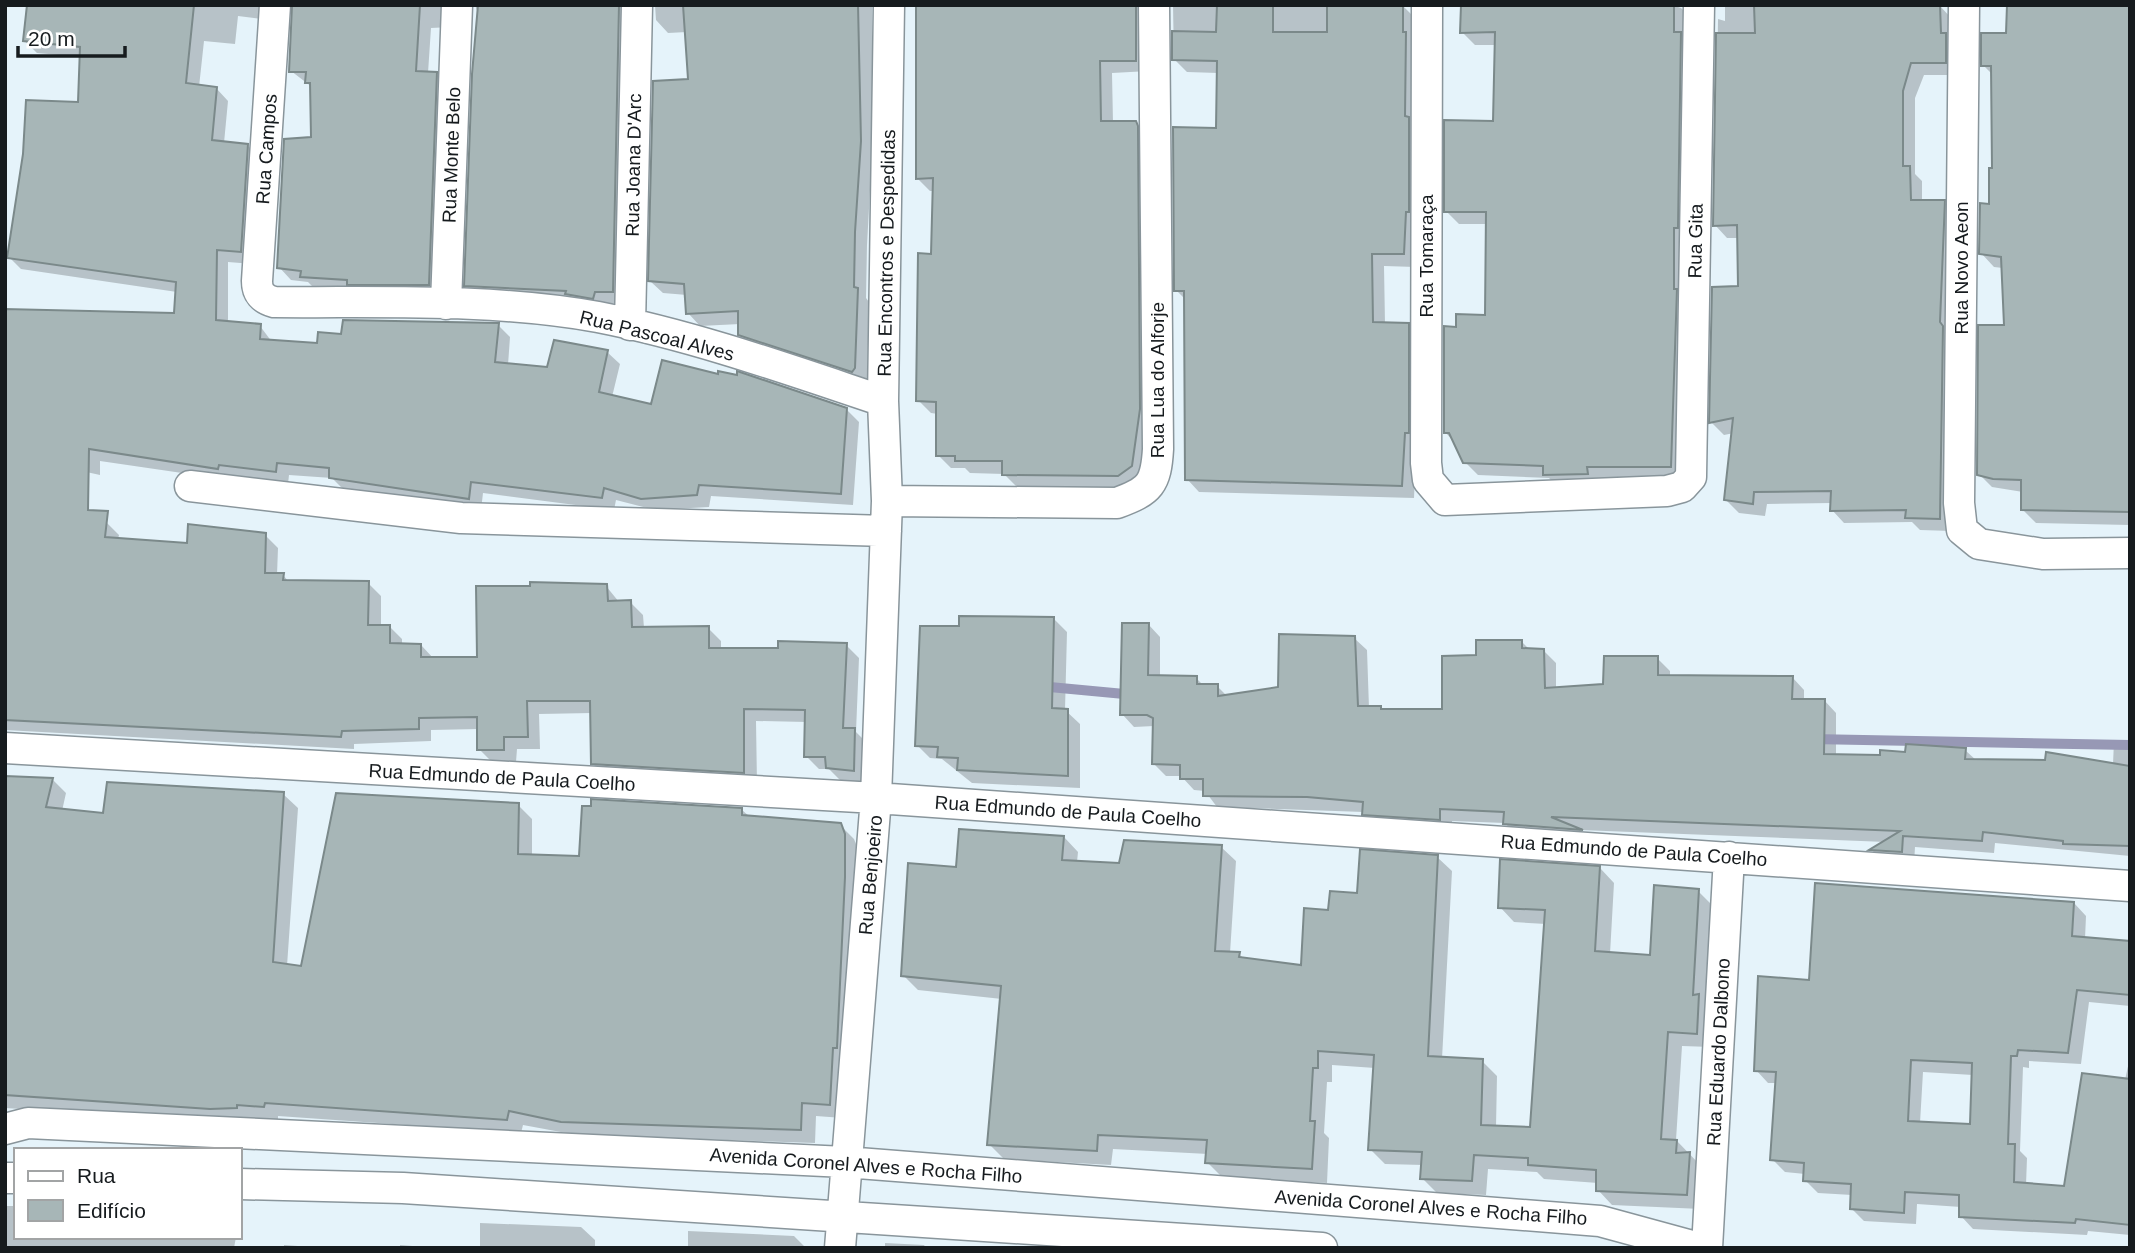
<svg xmlns="http://www.w3.org/2000/svg" width="2135" height="1253" font-family="Arial,sans-serif">
	<style>
		.shadow { fill: #0003; fill-rule: evenodd }
		.lines { fill: none; stroke-linecap: round; stroke-linejoin: round }
		.stream { stroke: #9798b5; stroke-width: 10 }
		.building { fill: #a7b6b7; stroke: #7b898a; stroke-width: 2; fill-rule: evenodd }
		.minor-casing { stroke: #89959b; stroke-width: 33 }
		.minor { stroke: #fff; stroke-width: 30 }
		.labels { text-anchor: middle; stroke-width: 6; stroke-linejoin: round; paint-order: stroke }
		.street-label { font-size: 19px; fill: #161b1e; stroke: #fff }
	</style>
	<rect width="100%" height="100%" fill="#e5f3fa"/>
	<path class="shadow" d="M26 5H276L269 20 238 16 235 44 204 41 199 87 216 88 228 101 224 143 248 146 260 158 253 264 228 262V323L260 326 272 342 319 345 343 336 498 325 510 337 508 365 549 369 607 352 620 364 612 397 653 407 846 409 859 422 853 505 711 496 709 507 655 510 616 500 614 510 483 493 481 510 343 489 332 478 289 475 288 484 230 480 100 461V475L5 454 176 315 177 292 21 269 9 257 79 104 82 57 37 53 25 41Z
		M294 5H457L451 27 431 28 428 73 436 74 449 86 441 297 314 288 308 282 291 280 279 267 313 139 312 87 291 71Z
		M475 5H638L625 304 607 303 605 310 478 298 466 286 479 16Z
		M655 5H872V154L867 245 866 298 869 302 867 381 752 347 739 334 740 324 700 326 688 313 687 295 663 293 650 281 689 81 687 32 668 33 656 20Z
		M917 5H1144L1149 71 1112 73 1113 123H1135L1148 136 1145 479 1125 491 1017 487 1004 474 970 473 965 468H951L938 455V414L931 413 918 400 933 255 934 191H930L917 178 920 95 916 91Z
		M1402 5 1415 18 1416 267 1384 266 1385 324 1408 325 1421 338 1414 498 1199 492 1187 479 1186 300 1176 290 1218 129V73L1187 72 1174 59 1173 6Z
		M1672 5 1681 8 1694 21 1683 479 1558 487 1549 478 1478 475 1465 462 1455 443 1445 432 1458 329 1487 316 1488 224H1459L1446 211 1494 123 1497 45H1475L1462 32Z
		M1725 5H1931L1940 6 1952 19 1958 75H1924L1915 98V174L1922 181V202H1944L1957 215 1952 531 1920 530 1912 522 1844 523 1832 510V503L1767 504 1765 516 1739 513 1726 500 1734 433 1724 435 1711 422 1740 287 1739 238H1727L1715 225 1718 19 1725 21Z
		M2130 5V525L2036 523 2023 510V492L1992 487 1979 474 2005 327 2003 268 1994 267 1981 253 1991 206 1994 170 1993 75 1983 65 2008 35Z
		M5 511 106 522 119 535 118 540 188 544 265 535 278 548 277 575H283L289 582 368 583 381 596V626H389L402 639V645H421L434 659H479L606 586 619 602H630L643 615 644 628H708L721 641V650L846 645 859 658 856 732 867 743 866 783 840 780 829 769H819L806 756 807 722 756 721 757 785 605 776 592 763V713L539 714 540 749H517L516 762H492L479 749V729L431 730V741L354 744V749L5 730Z
		M1054 619 1067 632 1065 710 1080 724V788L972 783 942 759 930 758 917 745 960 628Z
		M1148 624 1160 637V677L1196 678 1204 686H1217L1227 696 1280 688 1354 638 1367 650 1369 708 1444 711 1478 657 1521 641 1530 650 1544 651 1556 663V689L1605 686 1657 658 1670 671V677H1792L1804 690V700H1824L1836 713V756H1882L1965 750 1977 761 2113 765 2114 740 2130 741V856L1995 843 1994 853 1915 847 1914 864 1883 862 1872 850 1886 842 1580 830 1592 841 1517 836 1505 823 1452 821V832L1376 826 1364 812 1217 807 1205 791 1194 790 1181 776H1166L1153 763 1154 726 1134 727 1122 714Z
		M5 777 52 779 66 793 62 811 105 815 283 794 298 808 287 966 302 968 518 805 532 819V856L581 858 742 810 750 817 840 825 854 839 858 849 843 1118 816 1116 815 1143 577 1135 523 1125 521 1133 278 1116V1120L250 1119V1122H225L5 1108Z
		M1064 837 1078 852 1077 862 1121 864 1221 847 1236 861 1230 953 1239 954 1245 960 1303 967 1330 912 1437 857 1452 871 1442 1059 1482 1061 1497 1076 1496 1127 1531 1129 1546 924 1514 922 1500 907 1600 868 1614 883 1610 954 1651 957 1698 891 1713 906 1711 1047 1682 1046 1676 1140 1704 1169 1701 1209 1612 1205 1598 1190V1183L1544 1179 1537 1172 1488 1169 1486 1195 1437 1193 1422 1178 1423 1165 1385 1164 1370 1149 1375 1068 1332 1065V1082H1327L1324 1133 1329 1138 1327 1183 1222 1177 1207 1162 1208 1154 1113 1149 1111 1165 1004 1159 989 1144 1002 999 918 990 903 975 957 868Z
		M2074 903 2086 916 2085 939 2130 943V1006L2089 1002 2081 1064 2029 1061V1068L2023 1067 2020 1151 2027 1158 2026 1185 2066 1188 2125 1080 2130 1057V1235L2088 1231 2087 1235 1973 1229 1961 1216V1207L1917 1204 1916 1224 1864 1221 1851 1208 1852 1195 1818 1193 1805 1180V1174L1785 1172 1772 1159 1777 1083H1768L1756 1070 1811 981ZM1923 1072 1973 1075 1971 1126 1920 1123Z
		M5 1206H16V1237H236L234 1248H5Z
		M480 1223 581 1227 595 1240V1248H480Z
		M688 1231 794 1236 806 1248H688Z
		M885 1243 924 1245 926 1248H885Z
		M284 1245 326 1248H284Z
		M400 1245 438 1248H400Z"/>
	<g class="lines">
		<path class="stream" d="M1039 686 1135 695
			M1811 739 2130 745"/>
	</g>
	<path class="building" d="M27 5H194L186 83 217 87 212 140 248 144 241 252 217 250 216 320 261 324 260 339 317 343 318 332 341 334 343 320 499 323 495 362 547 367 554 340 608 350 599 392 651 404 662 360 718 374V371L737 375V371L847 408 841 494 699 485 697 495 641 499 604 488 602 498 471 482 469 499 329 478V468L277 463 276 472 219 465 218 469 89 449 88 510 108 511 105 537 187 543 188 524 266 533 265 573H284L283 580 369 581 368 625H390V643L421 644V657H477L476 586H530V582L607 584 608 601 631 600 632 627 709 626V648H778V641L847 643 843 728H855L854 771 826 768 825 757H804L805 710 744 709V773L591 764 590 701H527L528 737H504V750H477V717L419 718V729L342 731 341 737 5 720V309L174 313 176 282 7 258 23 154 26 100 78 102 80 47 23 41Z
		M292 5H420L416 71 437 72 429 285H347V280L300 277 301 271 277 268 284 139 311 137 310 83H305L306 72H289Z
		M478 5H619L613 292H595L593 299 565 294 566 291 464 286 472 74Z
		M683 5H858L861 141 855 232 854 287 858 288 855 368 852 372 738 335V311L686 314 684 284 648 281 653 81 688 79Z
		M916 5H1136V61H1100L1101 121H1136L1138 126 1140 409 1132 466 1118 476 1002 475V461H955V456H936V402L916 401 918 253 931 254 933 178 916 179Z
		M1217 5H1273V32H1327V5H1403V32H1406L1405 116 1409 117V212H1406L1404 254H1372L1373 322 1409 323V433H1405L1402 486 1185 480 1184 291H1174L1173 127 1216 128 1217 61 1172 60V31L1216 32Z
		M1461 5H1674V32H1681L1678 228H1674V289H1677L1671 467H1587L1588 474 1543 475V466L1463 463 1449 433H1444V326L1456 327V314L1485 315 1486 212H1444V120L1493 121 1495 32 1460 33Z
		M1754 5H1940L1941 33H1946V63H1911L1903 91V166H1910L1911 200H1945L1940 322 1943 326 1940 519 1905 518 1906 510 1830 511 1831 491 1754 492 1753 504 1724 500 1733 418 1709 423 1712 287 1738 286 1737 225 1713 226 1716 33H1755Z
		M2007 5H2130V512L2021 510V480L1993 479 1977 475 1978 325H2004L2001 257 1979 254 1980 203 1989 204V168H1992L1991 66H1981V33H2006Z
		M959 616 1054 617 1052 708 1068 709V776L957 770 958 758 937 757 938 747 915 746 920 626H959Z
		M1122 623H1149L1148 675 1197 676V684H1218V696L1278 687 1279 634 1355 636 1358 706H1381V709H1442V656L1476 655V640H1522V648L1544 649 1545 688 1603 684 1604 656H1658V675L1793 676 1792 699H1825L1824 754 1880 755V750L1905 752 1906 744 1966 748 1965 759 2045 760 2046 752 2130 766V846L2063 844V841L1983 832 1982 841 1903 836 1902 852 1869 850 1900 831 1551 817 1583 830 1503 824 1504 812 1440 809V820L1362 815 1363 802 1307 797 1203 796V779H1180V765L1152 764 1153 718 1147 715H1120Z
		M5 776 53 778 46 807 103 813 107 782 284 792 273 962 301 966 336 793 519 803 518 854 579 856 582 806H591V799L742 808V815L841 823 845 834V877L837 1048H833L830 1105 802 1103 801 1130 561 1122 509 1111 507 1120 265 1103 264 1107 237 1105V1108L210 1109 5 1095Z
		M959 829 1064 836 1062 860 1119 863 1124 840 1222 845 1215 951 1240 952 1239 957 1301 965 1304 908 1328 910 1330 891 1357 893 1360 849 1438 855 1428 1056 1483 1059 1481 1125 1530 1127 1545 910 1498 908 1500 859 1600 866 1595 951 1650 955 1654 885 1699 889 1693 995 1699 994 1697 1034 1668 1032 1661 1139 1677 1140 1676 1153 1690 1152 1687 1195 1596 1191V1170L1528 1165V1158L1474 1155 1472 1181 1420 1179 1422 1152 1368 1150 1374 1055 1318 1051V1068H1313L1310 1121H1315L1312 1169 1205 1163 1207 1140 1098 1135 1097 1151 987 1145 1001 986 901 976 908 863 956 867Z
		M1815 883 2074 902 2072 936 2130 941V995L2077 990 2068 1053 2018 1050 2017 1056H2011L2008 1144H2015L2014 1182 2064 1186 2082 1073 2130 1079V1225L2076 1219 2075 1223 1959 1217V1195L1905 1192 1904 1213 1850 1209 1851 1184 1803 1181 1804 1163 1770 1160 1776 1072 1754 1071 1758 976 1809 980ZM1911 1060 1972 1063 1970 1124 1908 1121Z"/>
	<g class="lines">
		<g class="minor-casing">
			<path id="minor" d="M275 5 257 281C257 293 263 299 274 302 381 303 492 298 598 317 695 336 790 370 883 401
				M1427 5 1426 463 1428 480 1445 500 1667 491 1682 487 1691 477 1699 5
				M1964 5 1959 503 1962 530 1979 544 2043 554 2130 553
				M446 304 457 5
				M630 325 637 5
				M190 486 461 518 886 531
				M887 501 1117 503C1150 491 1156 484 1158 449L1154 5
				M5 748 876 798 2130 886
				M5 1129 28 1123 845 1162 1600 1221 1699 1248
				M5 1178H16
				M240 1184 403 1188 1322 1248
				M840 1248 876 798 887 501 883 401 889 5
				M1707 1248 1729 857"/>
		</g>
		<use href="#minor" class="minor"/>
	</g>
	<g class="labels">
		<g class="street-label">
			<text transform="translate(266 149) rotate(-86)" y="7">Rua Campos</text>
			<text transform="translate(451 155) rotate(-88)" y="7">Rua Monte Belo</text>
			<text transform="translate(633 165) rotate(-89)" y="7">Rua Joana D'Arc</text>
			<text transform="translate(1695 241) rotate(-89)" y="7">Rua Gita</text>
			<text transform="translate(886 253) rotate(-89)" y="7">Rua Encontros e Despedidas</text>
			<text transform="translate(1426 256) rotate(-90)" y="7">Rua Tomaraça</text>
			<text transform="translate(1961 268) rotate(-90)" y="7">Rua Novo Aeon</text>
			<text transform="translate(657 335) rotate(14)" y="7">Rua Pascoal Alves</text>
			<text transform="translate(1157 380) rotate(-90)" y="7">Rua Lua do Alforje</text>
			<text transform="translate(502 777) rotate(3)" y="7">Rua Edmundo de Paula Coelho</text>
			<text transform="translate(1068 811) rotate(4)" y="7">Rua Edmundo de Paula Coelho</text>
			<text transform="translate(1634 850) rotate(4)" y="7">Rua Edmundo de Paula Coelho</text>
			<text transform="translate(870 875) rotate(-85)" y="7">Rua Benjoeiro</text>
			<text transform="translate(1718 1052) rotate(-87)" y="7">Rua Eduardo Dalbono</text>
			<text transform="translate(866 1165) rotate(4)" y="7">Avenida Coronel Alves e Rocha Filho</text>
			<text transform="translate(1431 1207) rotate(4)" y="7">Avenida Coronel Alves e Rocha Filho</text>
		</g>
	</g>
	<rect width="2135" height="1253" fill="none" stroke="#161b1e" stroke-width="14"/>
	<rect x="14" y="1148" width="228" height="91" fill="#ffffff" stroke="#a2a4a5" stroke-width="2"/>
	<rect x="28" y="1171" width="35" height="10" fill="#ffffff" stroke="#a2a4a5" stroke-width="2"/>
	<text x="77" y="1183" font-size="21" fill="#161b1e">Rua</text>
	<rect x="28" y="1200" width="35" height="21" fill="#a7b6b7" stroke="#a2a4a5" stroke-width="2"/>
	<text x="77" y="1218" font-size="21" fill="#161b1e">Edifício</text>
	<path d="M18 46v10h107v-10" fill="none" stroke="#161b1e" stroke-width="3.5"/>
	<text x="28" y="46" font-size="21" fill="#161b1e" stroke="#ffffff" stroke-width="5" paint-order="stroke">20 m</text>
</svg>
